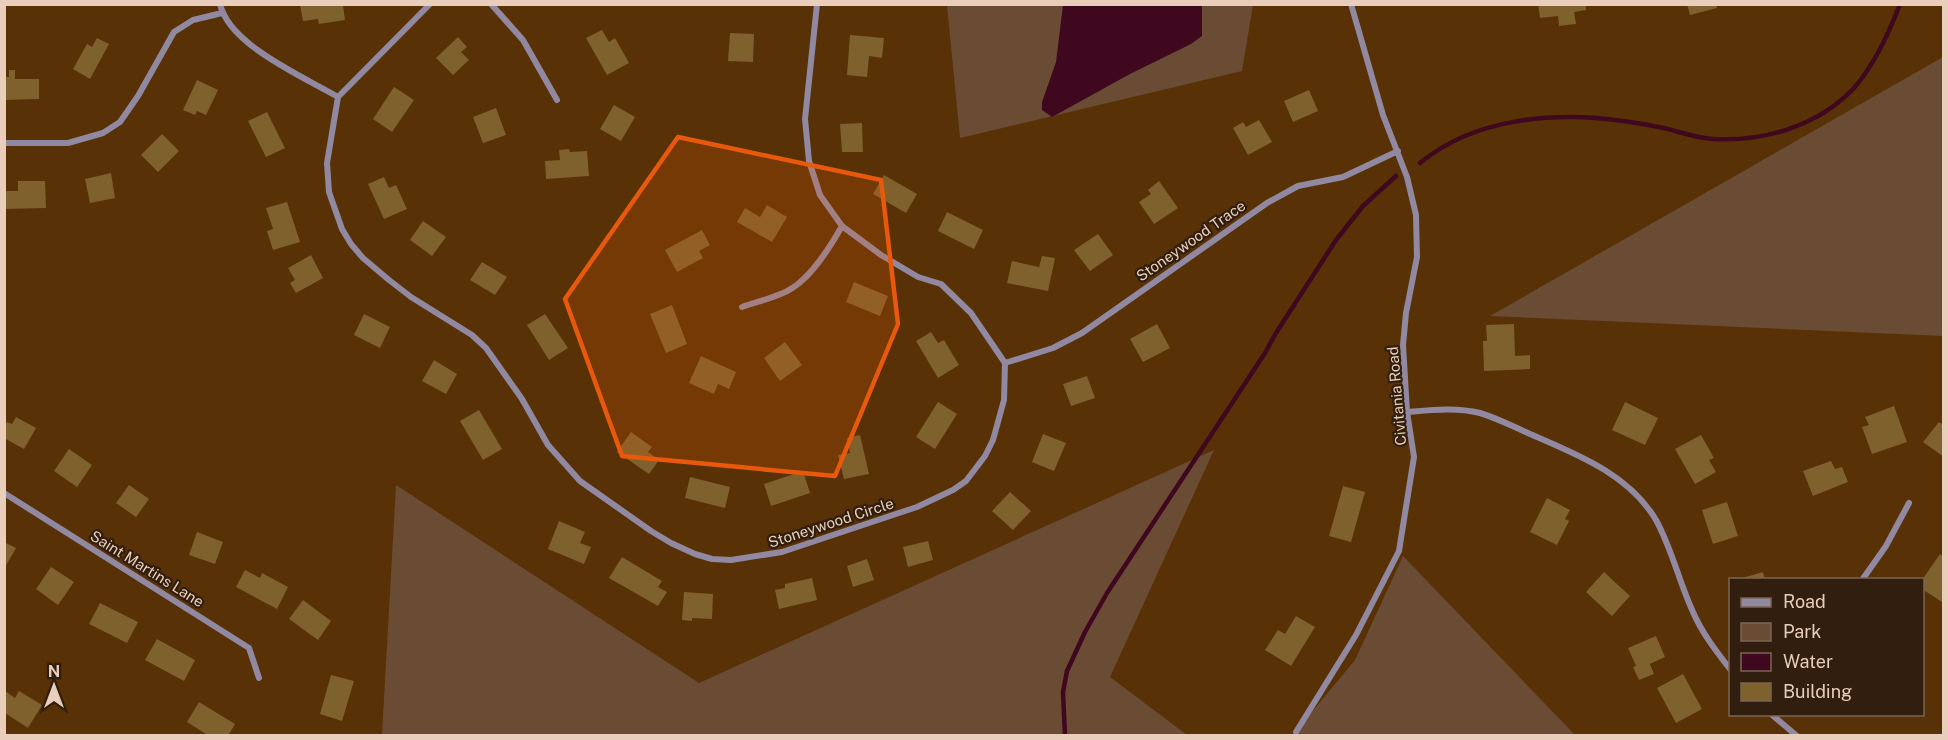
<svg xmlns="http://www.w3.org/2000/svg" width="1948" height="740" font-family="'Public Sans',sans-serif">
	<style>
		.green { fill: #6a4c34 }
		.water { fill: #3f081f }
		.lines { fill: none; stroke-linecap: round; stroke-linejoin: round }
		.stream { stroke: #3f081f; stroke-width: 4.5 }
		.building { fill: #7e612d }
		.street { stroke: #9189a1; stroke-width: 6 }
		.marked { fill: #e8590c; fill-opacity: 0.2; stroke: #e8590c; stroke-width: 4.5; stroke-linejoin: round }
		.labels { text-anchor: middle; stroke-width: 4.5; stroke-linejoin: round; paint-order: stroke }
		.street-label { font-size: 15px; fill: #e9cfbb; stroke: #311e0e }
	</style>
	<rect width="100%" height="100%" fill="#593106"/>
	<path class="green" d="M947 5H1253L1242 71 960 138Z
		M1943 57V336L1490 316Z
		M1214 450 1110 677 1187 735H382L396 485 699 683Z
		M1403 556 1575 735 1292 736 1355 660Z"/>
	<path class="water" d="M1063 5H1202V36L1191 44 1130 74 1052 117 1042 110V102L1056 62Z"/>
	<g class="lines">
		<path class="stream" d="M1420 163C1474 118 1555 111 1623 121 1638 123 1654 126 1668 129 1683 133 1697 138 1713 139 1764 142 1818 126 1854 88 1874 65 1889 33 1900 4
			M1065 736 1063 692 1067 671 1085 632 1107 593 1265 353 1276 333 1336 240 1363 206 1396 176"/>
	</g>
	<path class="building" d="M1538 4H1586V10L1574 12 1576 24 1559 26 1558 16 1540 18Z
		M1687 4H1716L1717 8 1690 15Z
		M300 5H343L345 20 319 24 318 19 303 21Z
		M602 30 609 42 615 38 629 63 607 75 586 38Z
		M730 33 754 34 753 62 728 61Z
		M850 35 884 38 882 58 869 56 867 77 847 75Z
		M458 37 467 47 461 52 469 60 453 75 436 58Z
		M97 38 109 44 90 79 73 69 87 44 92 47Z
		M9 70H15V79H39V99L4 100V77H9Z
		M197 80 218 90 206 115 197 111 195 115 183 110Z
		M394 87 414 100 392 132 373 119Z
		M1309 90 1318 111 1293 122 1284 101Z
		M614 105 635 117 621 141 600 129Z
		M496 108 506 135 483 143 473 117Z
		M267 112 285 148 266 157 248 121Z
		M1259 120 1272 142 1248 155 1233 128 1243 122 1246 127Z
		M862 123 863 152H842L840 124Z
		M162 134 179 151 158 172 141 155Z
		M569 149 570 152 587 151 589 176 546 179 545 161 560 160 559 150Z
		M111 173 115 198 90 203 85 179Z
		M884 175 917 194 906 213 873 194Z
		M384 177 389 188 396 185 407 209 384 219 368 184Z
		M18 181H45L46 208 4 209V191H18Z
		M1159 181 1178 208 1154 224 1139 202 1151 194 1148 190Z
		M287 202 300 242 273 250 267 231 273 229 266 208Z
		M767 205 787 217 772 242 737 222 745 208 760 217Z
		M947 212 983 230 974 249 938 231Z
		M423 221 446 237 432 256 410 240Z
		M702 230 710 245 699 251 703 258 677 272 665 250Z
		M1098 234 1113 255 1090 271 1074 250Z
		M311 255 323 278 296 293 290 283 295 280 288 268Z
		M1042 256 1055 258 1048 291 1007 283 1012 261 1039 267Z
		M482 262 507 277 495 295 470 280Z
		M854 282 888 296 880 316 846 302Z
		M672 305 687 344 666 353 650 314Z
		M364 314 390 327 380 348 354 335Z
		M545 314 568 348 549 360 527 325Z
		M1157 324 1170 348 1143 362 1130 339Z
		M1514 324 1515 356 1530 355V369L1484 371 1483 341H1487L1486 325Z
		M931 332 938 343 944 340 959 365 938 378 916 341Z
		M785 342 802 365 780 381 764 358Z
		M701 356 736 372 729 389 718 384 714 394 689 383Z
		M434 360 457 374 446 394 422 381Z
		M1087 376 1095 398 1071 406 1063 384Z
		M938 402 957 414 935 449 916 437Z
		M1625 402 1658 418 1645 445 1612 430Z
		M1894 406 1907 442 1872 454 1862 427 1869 425 1865 417Z
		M479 410 502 449 483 460 460 421Z
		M16 417 36 428 24 449 4 438V426L7 422 12 424Z
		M1939 422 1944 425V457L1923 442Z
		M631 432 652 447 648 452 659 460 649 474 617 452Z
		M1043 434 1066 443 1054 471 1032 462Z
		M860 435 869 474 844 479 838 455 850 453 847 438Z
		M1701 435 1714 458 1709 460 1716 472 1695 484 1675 449Z
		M69 449 92 465 77 487 54 471Z
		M1831 461 1835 469 1842 467 1848 482 1813 496 1803 471Z
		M803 471 810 493 771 506 764 484Z
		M690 477 730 487 725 508 685 498Z
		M129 485 149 499 136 517 116 503Z
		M1343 486 1365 492 1351 542 1329 536Z
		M1010 492 1031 511 1013 530 992 511Z
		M1547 498 1570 510 1565 519 1569 521 1557 545 1530 532Z
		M1727 502 1738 536 1713 544 1702 510Z
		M559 521 585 532 580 543 591 547 584 564 548 549Z
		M197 532 223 542 215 564 189 555Z
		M928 541 933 560 908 567 903 547Z
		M4 542 16 548 4 569Z
		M1940 554 1944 557 1942 602 1922 589V580Z
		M622 557 662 581 658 587 667 592 658 606 609 578Z
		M867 559 874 580 853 587 847 566Z
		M51 567 74 582 58 605 36 589Z
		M245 570 260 578 262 573 288 587 277 609 236 587Z
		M1604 572 1630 596 1612 616 1586 592Z
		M1763 572 1765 580H1739V579Z
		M812 578 817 600 779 609 775 590 785 588V584Z
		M684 592 713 594 712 619 692 618V621L682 620Z
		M303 600 331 621 318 640 289 619Z
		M100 603 138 622 127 643 89 624Z
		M1296 616 1315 627 1291 666 1265 650 1278 630 1285 634Z
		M1656 636 1665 657 1650 664 1654 674 1639 680 1633 667 1636 666 1628 648Z
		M157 639 195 660 184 681 145 660Z
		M1683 674 1702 709 1676 723 1657 688Z
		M331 675 354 681 342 721 320 714Z
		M5 691 15 698 19 691 42 705 28 728 5 713Z
		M199 702 235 724 228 736H209L187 722Z"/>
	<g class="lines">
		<path class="street" d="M220 4C229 45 304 77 338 97
			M430 4 338 97 327 163 329 192 342 229 351 244 363 258 389 280 411 297 472 335 486 348 522 399 548 445 580 481 651 531 671 543 695 554 712 559 731 560 782 552 917 507 953 490 966 481 985 456 993 440 1004 400 1005 363 971 313 941 284 918 277 881 255 842 226 820 195 809 161 805 119 817 4
			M491 4 523 40 557 100
			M4 143H68L103 133 120 122 138 96 174 32 193 20 222 13
			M742 307C756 302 770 299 783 293 808 283 829 249 842 226
			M1005 363 1053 348 1082 333 1267 203 1298 186 1343 177 1398 151
			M1407 412C1431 410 1456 407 1480 413 1497 418 1514 427 1530 434 1576 454 1629 474 1656 520 1672 549 1679 582 1693 612 1702 633 1716 651 1730 669
			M4 493 249 648 259 678
			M1862 580 1886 546 1909 503
			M1771 714 1797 736
			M1296 732 1356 635 1399 551 1414 457 1407 412 1403 345 1406 313 1417 257 1416 215 1407 177 1383 115 1351 4"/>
	</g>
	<path class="marked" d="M678 137 881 180 898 324 835 476 622 456 565 299Z"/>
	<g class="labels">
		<g class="street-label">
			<text transform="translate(1191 241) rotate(-35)" y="5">Stoneywood Trace</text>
			<text transform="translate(1397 396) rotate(-95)" y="5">Civitania Road</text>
			<text transform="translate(831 523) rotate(-18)" y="5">Stoneywood Circle</text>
			<text transform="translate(147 569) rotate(32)" y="5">Saint Martins Lane</text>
		</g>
	</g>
	<rect width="1948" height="740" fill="none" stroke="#e9cfbb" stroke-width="12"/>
	<rect x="1729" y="578" width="195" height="138" fill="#311e0e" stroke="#7b6553" stroke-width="1.5"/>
	<rect x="1741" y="598" width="30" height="9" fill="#9189a1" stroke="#7b6553" stroke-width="1.5"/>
	<text x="1783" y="608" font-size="18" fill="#e9cfbb">Road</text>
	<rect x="1741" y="623" width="30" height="18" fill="#6a4c34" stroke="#7b6553" stroke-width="1.5"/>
	<text x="1783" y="638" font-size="18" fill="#e9cfbb">Park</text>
	<rect x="1741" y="653" width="30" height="18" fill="#3f081f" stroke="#7b6553" stroke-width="1.5"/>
	<text x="1783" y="668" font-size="18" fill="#e9cfbb">Water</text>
	<rect x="1741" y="683" width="30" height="18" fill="#7e612d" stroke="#7b6553" stroke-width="1.5"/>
	<text x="1783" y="698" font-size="18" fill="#e9cfbb">Building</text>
	<g transform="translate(54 686)" stroke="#311e0e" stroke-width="4.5" paint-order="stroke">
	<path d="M0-4.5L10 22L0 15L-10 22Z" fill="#e9cfbb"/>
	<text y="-9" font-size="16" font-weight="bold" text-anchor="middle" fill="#e9cfbb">N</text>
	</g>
</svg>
